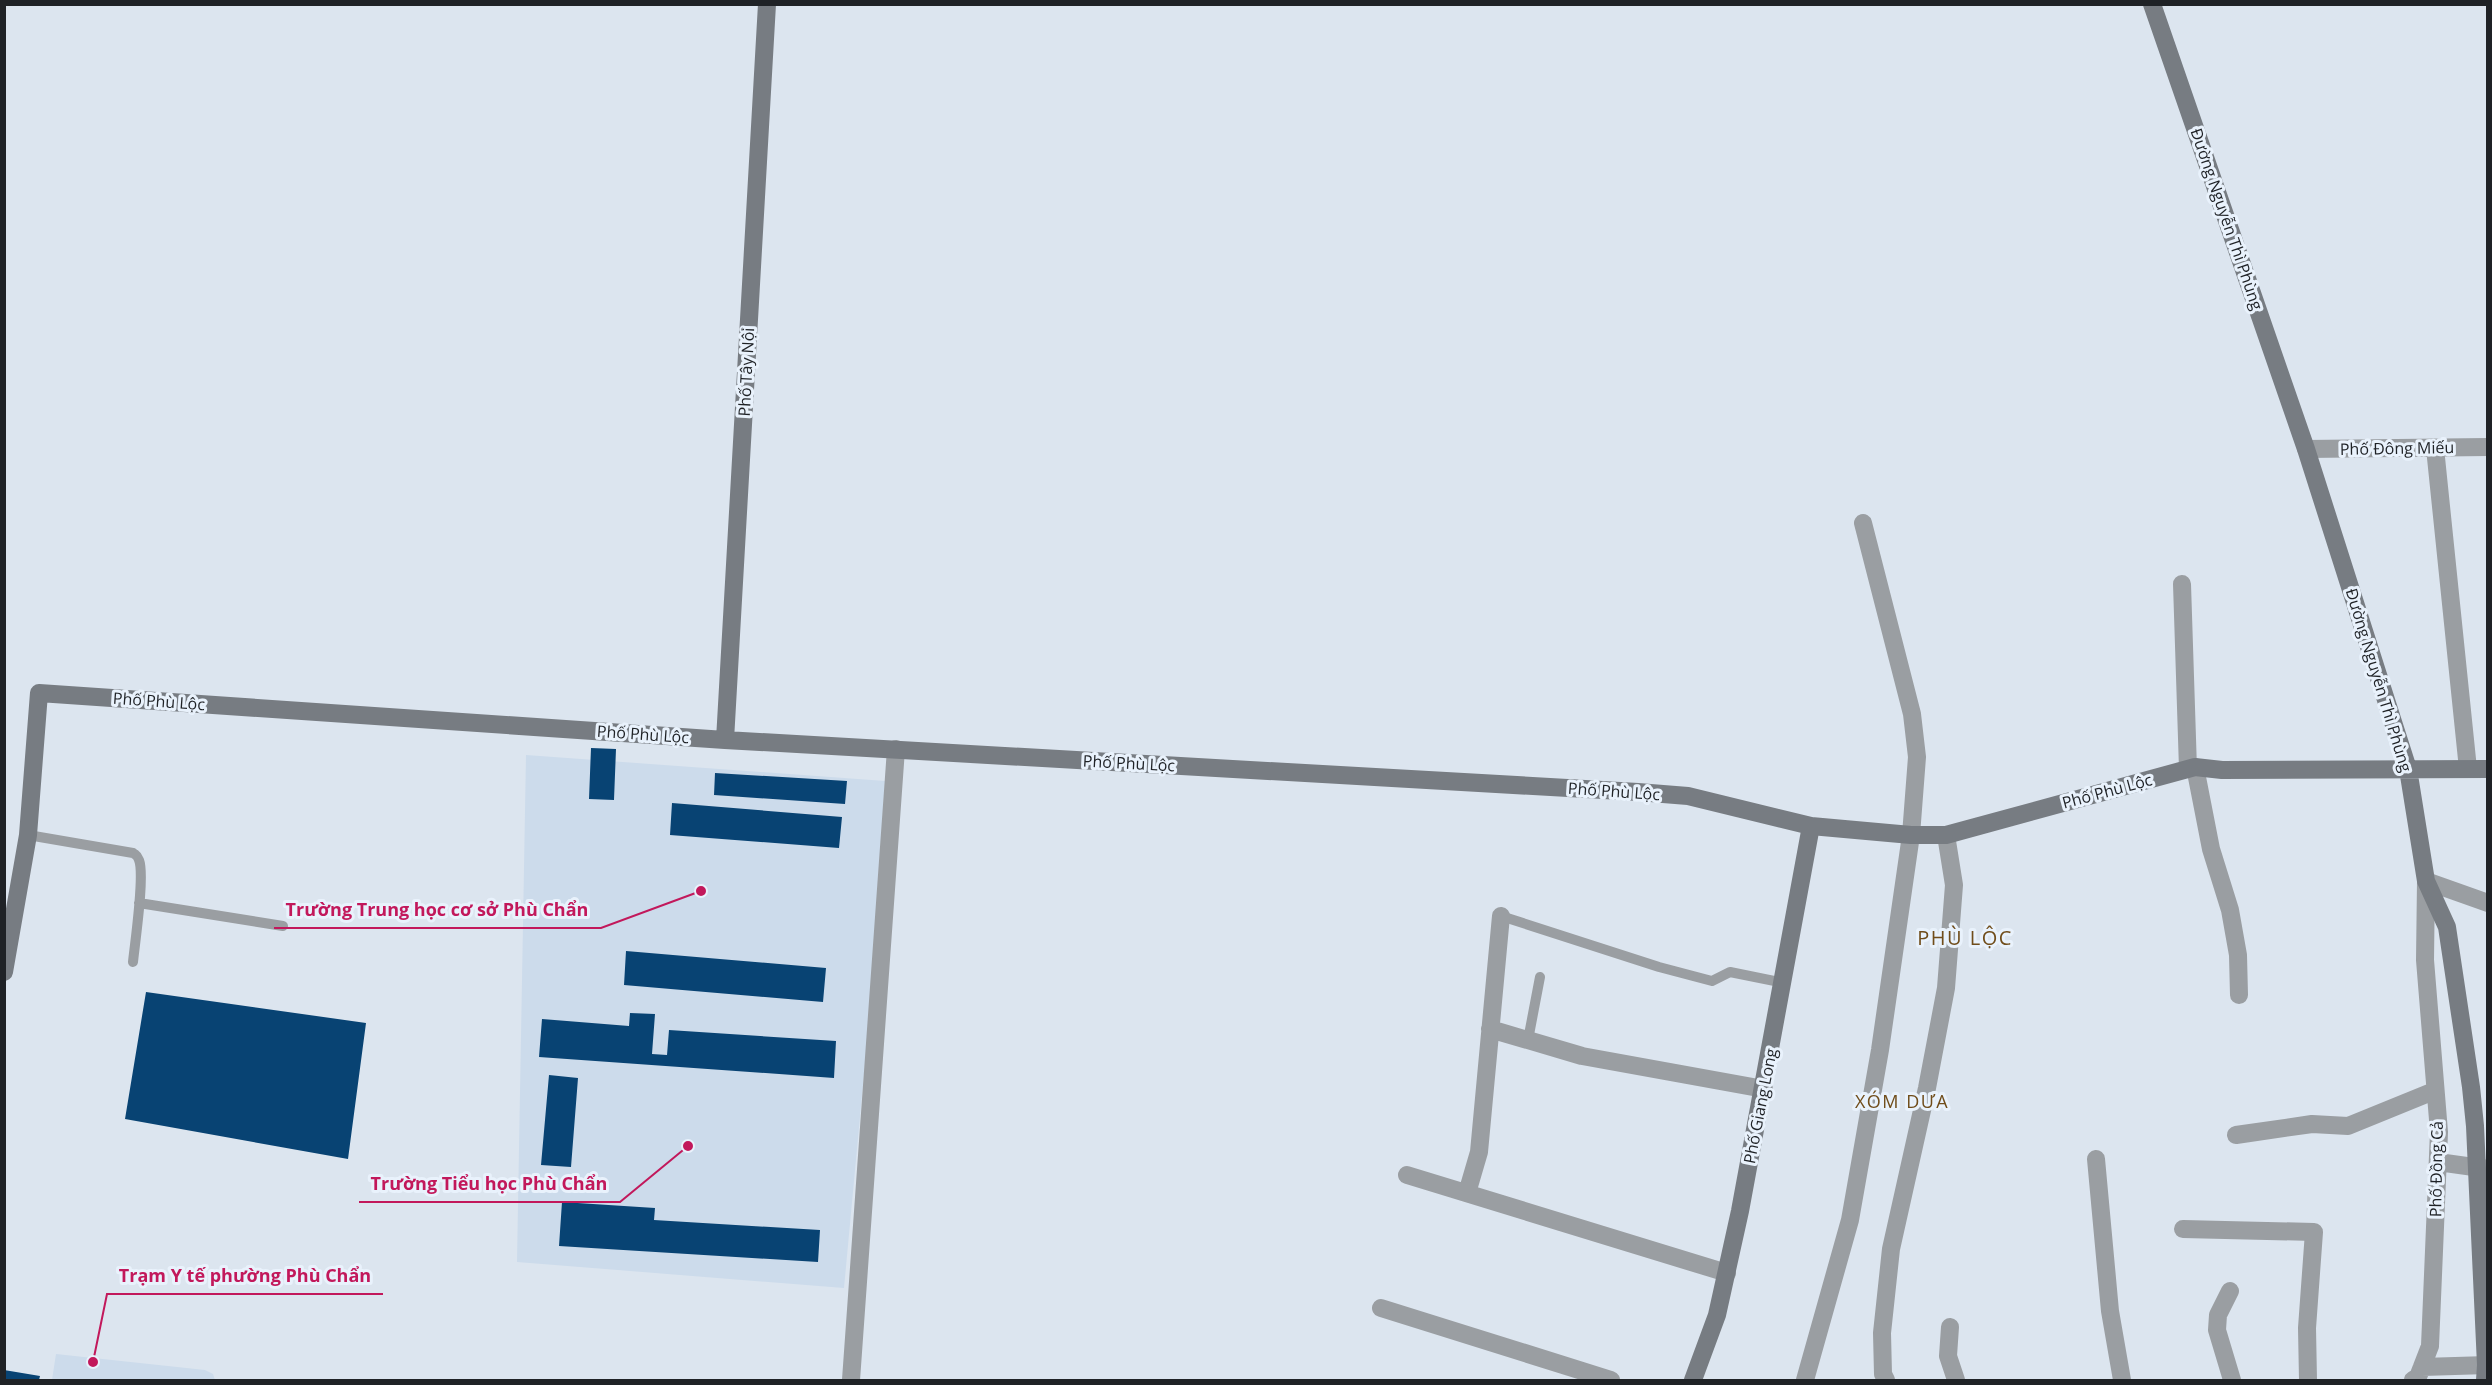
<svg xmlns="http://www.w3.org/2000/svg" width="2492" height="1385" font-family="'Open Sans',sans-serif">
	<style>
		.built { fill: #ccdbeb }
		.building { fill: #084373 }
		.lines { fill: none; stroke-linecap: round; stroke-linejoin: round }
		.lane { stroke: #9a9ea2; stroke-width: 10 }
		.street { stroke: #9a9ea2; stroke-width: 18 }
		.secondary { stroke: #777c82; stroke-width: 18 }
		.labels { text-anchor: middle; stroke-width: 6; stroke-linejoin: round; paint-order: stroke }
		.street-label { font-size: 16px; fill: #1f2226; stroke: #e9f2fc }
		.neighbourhood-label { font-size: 18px; letter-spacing: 1.5px; fill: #704d1b; stroke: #e9f2fc }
		.quarter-label { font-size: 20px; letter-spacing: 1.5px; fill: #704d1b; stroke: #e9f2fc }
		.leader { fill: none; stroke: #c2185b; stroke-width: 2 }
		.callout-dot { fill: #c2185b; stroke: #e9f2fc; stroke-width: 2 }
		.callout-label { font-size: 18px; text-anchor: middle; font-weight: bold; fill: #c2185b; stroke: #e9f2fc; stroke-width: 6; stroke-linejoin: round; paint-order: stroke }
	</style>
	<rect width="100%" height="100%" fill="#dce5ef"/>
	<path class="built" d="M526 755 885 781 868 1031 844 1288 517 1262Z
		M56 1354 205 1370 213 1374 215 1380H52Z"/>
	<path class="building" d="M591 748 616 749 614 800 589 799Z
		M715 773 847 781 845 804 714 795Z
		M672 803 842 817 839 848 670 835Z
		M626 951 826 968 823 1002 624 985Z
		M146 992 366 1023 348 1159 125 1119Z
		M630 1013 655 1014 652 1054 667 1055 669 1030 836 1041 834 1078 539 1057 542 1019 629 1026Z
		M549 1075 578 1078 571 1167 541 1165Z
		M562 1202 655 1208 654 1220 820 1230 818 1262 559 1246Z
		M4 1370 40 1376 39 1380H4Z"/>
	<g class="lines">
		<path class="lane" d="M28 835 133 853C137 856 137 855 139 860 145 875 135 942 133 962
			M139 903 283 926
			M1501 916 1659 967 1712 981 1730 972 1784 983
			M1528 1040 1540 977"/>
		<path class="street" d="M2435 448 2468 769
			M2306 449 2488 447
			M2182 584 2188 769
			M2195 767 2211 849 2230 910 2238 955 2239 995
			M1490 1029 1582 1056 1764 1089
			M2236 1135 2312 1124 2348 1126 2434 1091
			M2096 1159 2110 1311 2122 1380
			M2438 1162 2488 1169
			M1407 1175 1727 1273
			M1467 1193 1479 1152 1501 916
			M2183 1229 2314 1232 2307 1328 2308 1380
			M2230 1291 2218 1315 2217 1330 2232 1380
			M1381 1308 1611 1380
			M1950 1327 1948 1356 1956 1380
			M2422 1367 2488 1365
			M851 1380 896 749
			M1805 1380 1850 1220 1880 1050 1911 835 1917 757 1912 714 1863 523
			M1886 1380 1883 1374 1882 1333 1891 1249 1927 1088 1946 988 1954 885 1946 835
			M2413 1380 2418 1377 2430 1346 2439 1132 2425 960 2426 881 2488 903"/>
		<path class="secondary" d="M2152 4 2306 449 2408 769 2426 881 2447 927 2471 1087 2475 1126 2486 1365 2485 1380
			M725 740 767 4
			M4 972 28 835 39 693 725 740 1638 792 1688 796 1811 826 1911 835H1946L2195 767 2222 770 2488 769
			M1693 1380 1717 1315 1740 1211 1811 826"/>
	</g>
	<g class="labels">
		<g class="street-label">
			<text transform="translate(2227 219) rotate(71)" y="6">Đường Nguyễn Thì Phùng</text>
			<text transform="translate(746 372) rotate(-87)" y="6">Phố Tây Nội</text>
			<text transform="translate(2397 448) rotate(-1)" y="6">Phố Đông Miếu</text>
			<text transform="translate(2379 680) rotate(73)" y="6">Đường Nguyễn Thì Phùng</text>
			<text transform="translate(159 701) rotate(4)" y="6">Phố Phù Lộc</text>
			<text transform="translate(643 734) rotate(4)" y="6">Phố Phù Lộc</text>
			<text transform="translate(1129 763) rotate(3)" y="6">Phố Phù Lộc</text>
			<text transform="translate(1614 791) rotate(4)" y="6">Phố Phù Lộc</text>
			<text transform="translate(2107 791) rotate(-15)" y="6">Phố Phù Lộc</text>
			<text transform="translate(1760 1106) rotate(-79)" y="6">Phố Giang Long</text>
			<text transform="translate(2436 1169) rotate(-89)" y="6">Phố Đồng Cả</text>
		</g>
		<g class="neighbourhood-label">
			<text x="1902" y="1108">XÓM DƯA</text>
		</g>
		<g class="quarter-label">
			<text x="1965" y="945">PHÙ LỘC</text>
		</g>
	</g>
	<path class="leader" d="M701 891L601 928H274M688 1146L620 1202H359M93 1362L107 1294H383"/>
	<g class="callout-dot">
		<circle cx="701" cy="891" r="6"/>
		<circle cx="688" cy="1146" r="6"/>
		<circle cx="93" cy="1362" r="6"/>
	</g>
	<g class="callout-label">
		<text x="437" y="916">Trường Trung học cơ sở Phù Chẩn</text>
		<text x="489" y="1190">Trường Tiểu học Phù Chẩn</text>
		<text x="245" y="1282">Trạm Y tế phường Phù Chẩn</text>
	</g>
	<rect width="2492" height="1385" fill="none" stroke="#1f2226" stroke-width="12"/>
</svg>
